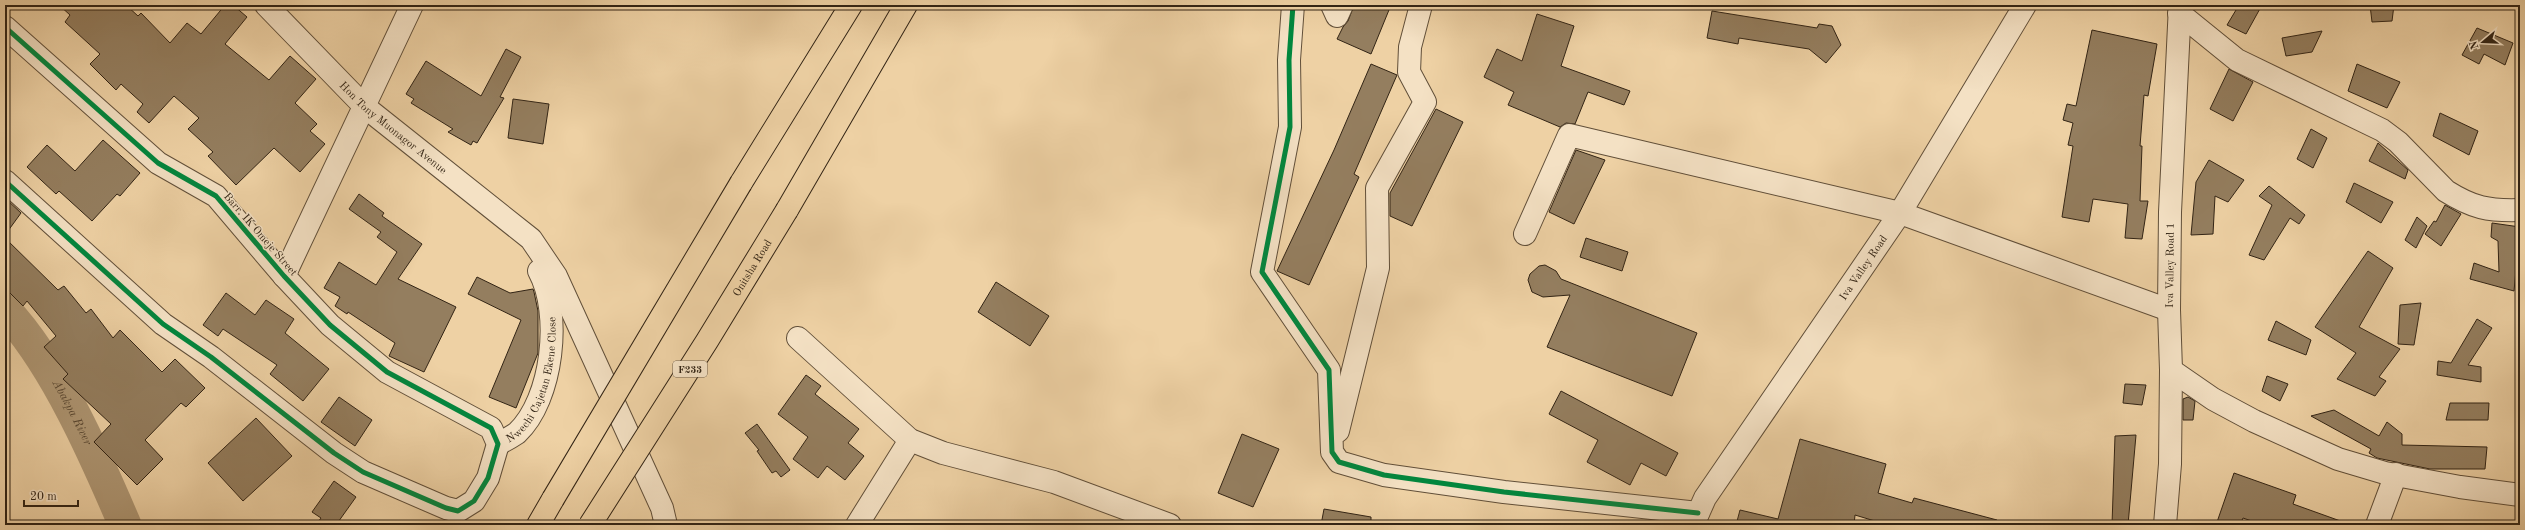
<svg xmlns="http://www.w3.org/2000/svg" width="2525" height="530" font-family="'Old Standard TT',serif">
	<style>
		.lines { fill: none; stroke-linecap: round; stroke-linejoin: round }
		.river { stroke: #ae9673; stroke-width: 33 }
		.building { fill: #947e5f; stroke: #322415 }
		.minor-casing { stroke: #614f39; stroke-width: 24 }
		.major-casing { stroke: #322415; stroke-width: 24 }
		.minor { stroke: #f4e1c4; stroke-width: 22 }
		.major { stroke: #eed1a4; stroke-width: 22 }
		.major-bridge-casing { stroke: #322415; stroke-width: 24; stroke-linecap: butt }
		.major-bridge { stroke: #eed1a4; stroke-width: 22 }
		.cycleway-casing { stroke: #f4e1c4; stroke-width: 8 }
		.cycleway { stroke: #00873e; stroke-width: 5 }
		.labels { text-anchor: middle; stroke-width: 3; stroke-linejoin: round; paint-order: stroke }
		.shield { fill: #f4e1c4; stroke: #6c5d4a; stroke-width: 1 }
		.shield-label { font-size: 10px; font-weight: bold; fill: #322415 }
		.street-label { font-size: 11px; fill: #322415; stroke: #f4e1c4 }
		.water-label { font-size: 12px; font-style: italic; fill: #574631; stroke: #f4e1c4 }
	</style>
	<rect width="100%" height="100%" fill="#eed1a4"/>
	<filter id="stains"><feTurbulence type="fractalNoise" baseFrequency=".005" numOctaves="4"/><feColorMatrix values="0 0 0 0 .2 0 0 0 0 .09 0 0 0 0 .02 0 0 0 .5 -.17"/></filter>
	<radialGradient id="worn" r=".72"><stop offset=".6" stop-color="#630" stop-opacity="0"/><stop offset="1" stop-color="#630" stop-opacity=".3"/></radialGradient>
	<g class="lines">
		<path class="river" id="s1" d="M5 310C55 363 96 457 125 525"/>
	</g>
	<path class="building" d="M59 5H126L138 16 141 13 170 43 187 23 201 34 225 5H233L247 17 225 44 269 80 290 56 316 79 295 103 317 124 310 131 325 144 300 172 274 148 236 185 208 156 213 152 188 129 199 118 174 96 149 123 137 112 143 104 121 84 116 90 90 64 100 54 65 22 70 15Z
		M1354 5H1391L1371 54 1337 39 1343 27 1348 21Z
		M2239 5H2262L2246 34 2227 25Z
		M2370 5H2394L2392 21 2372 22Z
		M1712 11 1817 28 1819 24 1832 26 1841 45 1826 63 1809 49 1739 38 1738 44 1707 38Z
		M1537 14 1574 26 1561 66 1630 91 1624 105 1588 92 1575 124 1566 123 1560 127 1508 105 1514 92 1484 77 1497 49 1522 61Z
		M2477 28 2513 43 2505 65 2484 54 2479 64 2462 55Z
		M2092 30 2157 44 2148 96 2144 95 2140 146H2142L2140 201H2148L2142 239 2125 238 2128 204 2093 199 2089 222 2062 217 2073 146 2068 145 2073 123 2063 120 2067 104 2076 106Z
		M2322 31 2312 52 2286 56 2282 38Z
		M506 49 521 57 500 97 504 98 477 143 473 141 471 145 448 132 453 129 411 103 414 99 406 94 426 61 481 96Z
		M1371 64 1397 75 1354 174 1359 177 1309 285 1277 271 1334 150Z
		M2357 64 2400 82 2387 108 2348 91Z
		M2229 69 2253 82 2233 121 2210 109Z
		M513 99 549 104 543 144 508 138Z
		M1436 109 1463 122 1412 226 1390 216V193Z
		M2440 113 2478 131 2469 155 2433 136Z
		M2311 129 2327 138 2313 168 2297 159Z
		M103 140 140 173 120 196 117 194 92 221 59 191 56 194 27 167 47 145 75 171Z
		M2378 143 2408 170 2405 179 2369 161Z
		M1576 150 1605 160 1574 224 1549 212Z
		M2209 160 2244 180 2228 202 2215 196 2213 234 2191 235 2196 182Z
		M2354 183 2393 202 2381 223 2346 202Z
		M2269 186 2305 215 2299 224 2290 218 2264 260 2249 255 2272 205 2259 196Z
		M359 194 384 213 382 216 422 244 398 279 456 307 424 372 389 356 395 343 348 312 347 314 335 306 340 297 324 288 339 262 376 285 397 252 377 237 381 232 349 209Z
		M5 198 21 213 5 235Z
		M2445 205 2461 214 2441 246 2425 234 2434 221 2436 222Z
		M2417 217 2427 226 2416 248 2405 240Z
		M2492 223 2520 227V272L2516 270 2514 291 2470 279 2474 263 2499 272 2498 241 2491 237Z
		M5 238 58 290 64 286 86 313 91 309 113 338 120 330 162 372 175 359 205 388 186 407 181 403 145 440 163 459 137 485 94 442 111 424 63 379 68 374 44 347 56 336 27 301 23 306 5 288Z
		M1586 238 1628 252 1622 271 1580 257Z
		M2368 251 2393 268 2359 327 2400 349 2379 377 2386 381 2375 396 2337 379 2356 353 2315 327Z
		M1545 265 1556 271 1561 279 1697 333 1672 396 1547 347 1570 295 1543 297 1532 292 1528 280 1530 274 1539 266Z
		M477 277 510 293 533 289 534 292 538 311V353L516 408 489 397 521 320 468 294Z
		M996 282 1049 316 1030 346 978 312Z
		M226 293 255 315 266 300 294 319 285 333 329 369 303 401 270 374 277 365 223 329 218 336 203 325Z
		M2421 303 2414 345 2398 344 2400 305Z
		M2477 319 2492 328 2468 365 2481 367V382L2437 375 2438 361 2451 363Z
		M2276 321 2311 340 2306 355 2268 340Z
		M806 375 821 386 815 394 859 429 848 443 864 456 845 480 827 466 818 478 793 459 808 437 778 414Z
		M2267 376 2288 384 2280 401 2262 391Z
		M2125 384 2146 385 2142 405 2123 403Z
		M1561 391 1678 453 1666 476 1641 463 1630 485 1587 462 1598 440 1549 414Z
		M339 397 372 420 355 446 321 422Z
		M2188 397 2195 401 2193 420H2183V399Z
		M2450 403H2489L2488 420H2446Z
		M2334 410 2379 436 2387 422 2402 434V445L2487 447 2485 469H2430L2377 458 2369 453 2371 449 2311 416Z
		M256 418 292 456 243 501 208 463Z
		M757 424 790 470 781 477 776 471 772 473 757 451 759 450 745 433Z
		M1242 434 1279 449 1253 507 1218 493Z
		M2136 435 2128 525H2112L2115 436Z
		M1800 439 1886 464 1878 493 1912 503 1914 498 1997 520 1996 525H1888L1855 515 1854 525H1736L1740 510 1778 519Z
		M2234 473 2296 495 2293 504 2346 523V525H2263L2243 518 2240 525H2216Z
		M334 481 356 497 336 525H316L321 518 312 512Z
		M1324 509 1371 517V525H1321Z"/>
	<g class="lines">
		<g class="minor-casing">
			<g id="minor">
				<path id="s2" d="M266 5 365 107 531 239 556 276 662 508 666 525"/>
				<path d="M1293 5 1289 60 1290 127 1262 272 1329 370 1332 452 1339 462 1384 475 1504 492 1698 513"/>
				<path d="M1332 5 1337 16 1342 5"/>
				<path d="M2179 13 2237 60 2382 130 2398 142 2446 191C2473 208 2488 211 2520 210"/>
				<path d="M5 27 158 163 216 196 284 276 330 325 387 372 491 428 498 444 488 478 474 501 458 511 446 508 363 472 334 453 211 357 163 324 5 181"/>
				<path d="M1525 234 1569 135 1900 213 2169 310"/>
				<path d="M284 276 412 5"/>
				<path d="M798 338 910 440 943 453 1054 482 1170 525"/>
				<path d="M2171 370 2213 399 2254 421 2338 459 2385 473 2460 487 2520 495"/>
				<path d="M1338 431 1378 268 1377 188 1425 102 1409 72 1410 47 1421 5"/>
				<path id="s3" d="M498 444C504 441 511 437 517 433 553 399 562 313 539 271"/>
				<path d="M857 525 910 440"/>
				<path id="s4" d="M1693 525 1705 498 1900 213 2025 5"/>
				<path id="s5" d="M2165 525 2170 464 2171 370 2169 310 2170 212 2180 5"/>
				<path d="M2377 525 2396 474"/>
			</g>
		</g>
		<g class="major-casing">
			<path id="major" d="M741 183 851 5
				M787 210 906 5
				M538 525 553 499"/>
		</g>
		<use href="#minor" class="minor"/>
		<use href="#major" class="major"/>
		<g class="major-bridge-casing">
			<g id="major-bridge">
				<path d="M553 499 741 183"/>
				<path id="s6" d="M590 525 707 341 787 210"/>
			</g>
		</g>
		<use href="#major-bridge" class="major-bridge"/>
		<g class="cycleway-casing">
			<path id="cycleway" d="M1293 5 1289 60 1290 127 1262 272 1329 370 1332 452 1339 462 1384 475 1504 492 1698 513
				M5 27 158 163 216 196 284 276 330 325 387 372 491 428 498 444 488 478 474 501 458 511 446 508 363 472 334 453 211 357 163 324 5 181"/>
		</g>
		<use href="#cycleway" class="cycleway"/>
	</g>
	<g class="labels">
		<rect class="shield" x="673" y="361" width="34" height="16" rx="3"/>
		<g class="shield-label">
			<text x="690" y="373">F233</text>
		</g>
		<g class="street-label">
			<text dy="4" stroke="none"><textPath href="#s2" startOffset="177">Hon Tony Muonagor Avenue</textPath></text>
			<text transform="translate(261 234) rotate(49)" y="4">Barr. IK Omeje Street</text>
			<text dy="4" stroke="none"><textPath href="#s5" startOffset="260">Iva Valley Road 1</textPath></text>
			<text dy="4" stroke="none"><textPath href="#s6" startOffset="304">Onitsha Road</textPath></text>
			<text dy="4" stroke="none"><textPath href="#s4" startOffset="309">Iva Valley Road</textPath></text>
			<text dy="4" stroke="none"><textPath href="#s3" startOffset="78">Nwechi Cajetan Ekene Close</textPath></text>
		</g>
		<g class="water-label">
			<text dy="4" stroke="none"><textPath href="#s1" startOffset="123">Abakpa River</textPath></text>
		</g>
	</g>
	<rect width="2525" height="530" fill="none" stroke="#eed1a4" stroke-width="20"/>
	<rect x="6" y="6" width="2513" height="518" fill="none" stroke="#322415" stroke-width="2"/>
	<rect x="10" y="10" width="2505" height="510" fill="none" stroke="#322415"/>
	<g transform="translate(2483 42) rotate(251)" stroke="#f4e1c4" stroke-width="3" paint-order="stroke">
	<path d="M0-3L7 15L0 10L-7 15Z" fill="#322415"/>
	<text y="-6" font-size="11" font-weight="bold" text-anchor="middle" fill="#322415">N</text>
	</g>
	<path d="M24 500v6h54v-6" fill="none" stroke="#322415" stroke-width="2"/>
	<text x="30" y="500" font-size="12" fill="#322415" stroke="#f4e1c4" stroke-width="3" paint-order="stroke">20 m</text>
	<rect width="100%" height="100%" filter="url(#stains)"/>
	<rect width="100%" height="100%" fill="url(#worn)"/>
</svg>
